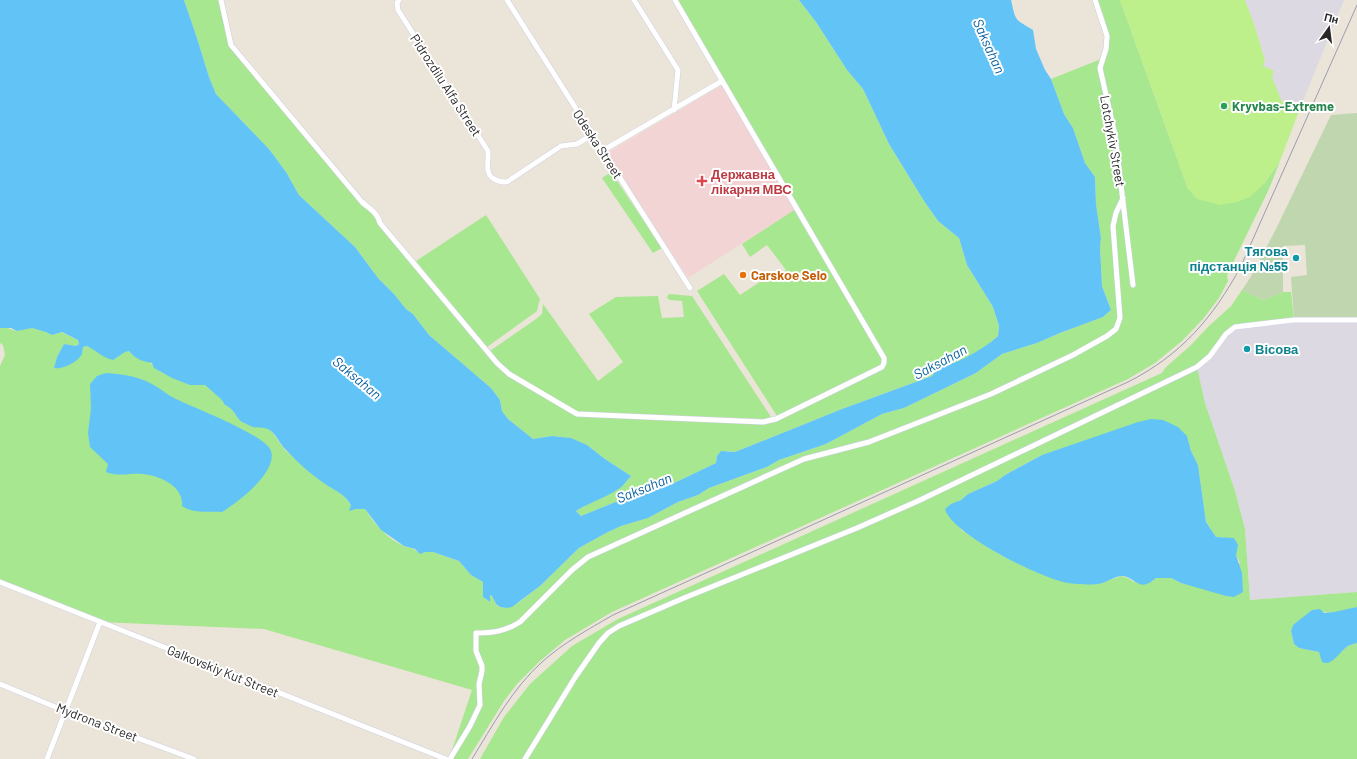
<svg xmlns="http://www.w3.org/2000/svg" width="1357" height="759" font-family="Barlow,sans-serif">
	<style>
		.industrial { fill: #ddd9e3 }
		.medical { fill: #f3d4d4 }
		.green { fill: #a7e790; fill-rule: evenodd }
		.cemetery { fill: #bfd6ae }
		.pitch { fill: #bdef8a }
		.water { fill: #62c4f6 }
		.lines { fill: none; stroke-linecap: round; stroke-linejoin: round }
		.minor-casing { stroke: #cdcfe2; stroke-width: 6 }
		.minor { stroke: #fff; stroke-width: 5 }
		.tram { stroke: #9a9cb4; stroke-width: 1 }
		.leisure-dot { fill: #2e9e5b; stroke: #fff; stroke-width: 1.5 }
		.health-dot { fill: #e0444e; stroke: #fff; stroke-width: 1.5 }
		.culture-dot { fill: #0f9aa8; stroke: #fff; stroke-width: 1.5 }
		.food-dot { fill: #e8710a; stroke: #fff; stroke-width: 1.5 }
		.labels { text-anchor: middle; stroke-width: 4; stroke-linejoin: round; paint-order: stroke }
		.street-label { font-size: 13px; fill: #282828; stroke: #fff }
		.leisure-label { font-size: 13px; font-weight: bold; fill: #27864d; stroke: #fff; text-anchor: start }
		.health-label { font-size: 13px; font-weight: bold; fill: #be3a42; stroke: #fff; text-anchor: start }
		.culture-label { font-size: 13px; font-weight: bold; fill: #0d838f; stroke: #fff; text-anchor: end }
		.food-label { font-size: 13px; font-weight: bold; fill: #c56008; stroke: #fff; text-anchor: start }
		.water-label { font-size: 14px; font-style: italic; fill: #055f9f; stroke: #fff }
	</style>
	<rect width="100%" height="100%" fill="#ebe4d8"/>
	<path class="industrial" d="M1245 0H1344L1299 111 1282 102 1271 77 1263 66 1265 60 1253 21Z
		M1294 320H1357V592L1250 600 1245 529 1235 491 1205 403 1197 367 1235 327Z"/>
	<path class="medical" d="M722 85 794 210 688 278 607 153Z"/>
	<path class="green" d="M184 0H219L229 45 360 203 373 213 496 365 577 416 763 424 884 368 886 364V357L677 0H799L816 22 847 70 863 89 889 144 924 201 938 221 959 238 967 265 993 307 999 326 998 336C989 345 968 358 956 363 944 367 941 364 932 376L842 409 735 452 727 451 717 456 716 463 670 485 660 486 652 490 618 501 581 516 576 511C595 499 617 495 631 476L605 459 587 445 570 438 552 436 533 439 508 419 502 411 500 400 491 388 429 335 413 314 406 309 394 294 378 278 355 247 299 195 286 172 269 149 216 94 209 77 197 38Z
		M1098 0H1120L1188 189 1264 184 1280 161 1269 189 1227 275 1228 281 1219 298 1203 319 1182 341 1155 363 1128 379 612 612 565 640 540 661 517 684 504 701 468 759H449L472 690 264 629 100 622 0 582V366L5 355 3 345 0 343V328C7 326 12 331 18 331 22 330 25 328 28 328 36 327 45 331 52 335L61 332 78 340 79 344 76 346 64 344 57 357 55 368C66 363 81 361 83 347L87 346 99 352 101 355 129 351C137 362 145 358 152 364 155 366 156 369 159 371 176 379 185 385 205 385L223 400 225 405 230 407 237 417 249 425 254 427H262L267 428 272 432 285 450 316 477 343 495 351 505 356 509H365C374 524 388 539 404 546 409 548 414 548 418 552H433L459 561 471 575 483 582 484 598 490 602V595L492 596 496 604 499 607 506 608 518 603 540 586 579 548 606 533 621 526 648 518 678 502 698 495 709 488 767 467 779 460 826 444 882 414 904 408 976 373 1002 354 1037 343 1060 333 1103 317 1111 310 1102 286 1100 247 1101 238 1096 204 1095 177 1085 163 1073 128 1064 114 1051 79 1106 57C1114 38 1104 19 1098 0Z
		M611 172 662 248 653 253 602 178Z
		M794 210 882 359V362L880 366 777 416 697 291 724 274 740 295 763 280 786 270 767 245 750 257 742 244Z
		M486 215 540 299 537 311 487 347 416 261Z
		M1242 290 1263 300 1283 292H1291L1294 320 1235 327 1215 350 1197 367 1205 403 1235 491 1245 529 1250 600 1357 592V607C1343 613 1327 614 1312 610L1294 625 1291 631 1294 644 1299 648 1319 652 1321 654 1336 656 1348 646 1357 643V759H480L504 717 530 684 572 646 618 619 1162 373 1165 368 1190 346 1209 326 1231 306ZM1187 436 1191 451 1198 465 1206 522 1216 537H1223L1236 555 1240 563 1195 586 1181 583 1171 578H1156L1134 582 1128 578 1121 576 1098 584 1037 572 1004 557 961 530 959 500H961L968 494 997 481 1005 475 1042 455Z
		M670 294 692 296 771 417 765 419 579 412 510 373 490 351 536 319 542 314 543 304 598 381 623 362 589 314 616 297 658 296 662 318 684 317 682 301 670 300 667 298 668 295Z"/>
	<path class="cemetery" d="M1357 113V320H1294L1291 277 1307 275 1305 245 1283 246V292L1263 300 1242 290 1250 278 1275 231 1331 115Z"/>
	<path class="pitch" d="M1120 0H1245L1253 21 1265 60 1263 66 1274 71 1272 77 1282 102 1299 111 1280 161 1264 184 1250 197 1237 202 1220 205 1197 199 1188 189Z"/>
	<path class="water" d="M0 0H184L197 38 209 77 216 94 269 149 286 172 299 195 355 247 378 278 394 294 406 309 413 314 429 335 491 388 500 400 502 411 508 419 533 439 552 436 571 438 587 445 605 459 631 476C627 480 624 485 620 488 606 498 590 502 576 511L581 516 618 501 652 490 660 486 670 485 716 463 717 456 721 451 735 452 842 409 932 376 935 372 937 363C938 364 942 365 943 365 956 366 989 345 998 336L999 326 993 307 967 265 959 238 938 221 924 201 889 144 863 89 847 70 816 22 799 0H1011C1016 22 1014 18 1033 30L1036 49 1045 70 1051 79 1064 114 1073 128 1085 163 1095 177 1096 204 1101 238 1100 247 1102 286 1111 310 1103 317 1060 333 1037 343 1002 354 976 373 904 408 882 414 826 444 779 460 767 467 709 488 698 495 678 502 648 518 621 526 606 533 579 548 540 586 512 607 506 608 500 607 496 604 492 596 490 595V602L483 597V582L471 575 459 561 433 552H425L420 554 415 549 404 546 381 530 365 509H356L349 511 351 505C344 494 338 492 328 486 313 476 298 463 286 450 280 444 277 436 271 431 264 426 260 429 253 427 250 426 245 423 242 422 235 417 234 408 225 405L222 400 205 385H190L172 378 154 368 152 363C142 361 135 359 129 351L125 352 113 360C103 358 97 351 87 346L83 347C83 348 82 353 82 354 78 362 62 370 54 368L57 357 64 344 76 346 79 344 78 340 62 332 52 335 46 332 32 328 17 331 11 328H0Z
		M106 373C121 374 137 376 150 383 159 387 167 395 176 399 194 408 266 435 271 451 278 472 237 503 222 512 208 511 194 514 182 506 184 486 160 476 143 474 130 473 118 477 106 472L108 464 90 447 88 433 91 408 90 384 97 376Z
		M1151 419 1163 420 1178 427 1187 436 1191 451 1198 465 1206 522 1216 537 1234 538 1238 545 1236 555 1242 573 1243 592 1234 597 1226 596 1181 583 1171 578H1156C1138 594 1136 576 1121 576 1113 577 1106 583 1098 584 1091 585 1075 584 1068 583 1042 579 951 534 945 509L951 504 961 500 968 494 997 481 1005 475 1042 455 1138 422Z
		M1357 607V643C1354 644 1350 645 1348 646 1340 651 1332 667 1322 662L1319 652 1299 648 1294 644 1291 631 1293 625 1312 610 1320 609 1324 613 1334 612Z"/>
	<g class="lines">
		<g class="minor-casing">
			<path id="minor" d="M221 0 231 45 362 202C370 209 377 212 380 223L497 363 509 374 577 414 763 422 776 419 882 367 884 363V358L675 0
				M399 0 397 3 398 10 488 151C489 161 484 173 494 179 499 182 502 182 507 182L561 146 577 144 592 135
				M507 0 690 288
				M634 0 678 70 674 110
				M1095 0 1107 36 1106 49 1100 68 1115 135 1133 285
				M602 151 722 81
				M0 582 446 759
				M0 684 65 711 194 759
				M47 759 100 622
				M450 759 470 726 480 705 479 684 482 671V666L476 651V633C493 633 506 631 520 622L572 570 588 557 804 459 869 442 991 394 1073 355 1107 336 1116 329 1120 318 1113 226 1116 213 1123 198
				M525 759 576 676 599 643 608 633 619 626 684 598 857 528 918 501 1197 367 1210 356 1226 334 1235 327 1294 320H1357"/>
		</g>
		<use href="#minor" class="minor"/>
		<path class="tram" d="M472 759C493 725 512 689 542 662 563 643 589 629 613 615L1128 382C1181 355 1213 318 1241 266L1357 5"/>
	</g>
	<circle class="leisure-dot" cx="1224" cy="106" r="4"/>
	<path class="health-dot" d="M700 175h4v4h4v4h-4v4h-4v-4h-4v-4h4z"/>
	<g class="culture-dot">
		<circle cx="1296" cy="258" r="4"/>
		<circle cx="1247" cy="349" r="4"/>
	</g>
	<circle class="food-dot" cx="743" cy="275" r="4"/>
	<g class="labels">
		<g class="street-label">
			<text transform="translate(446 85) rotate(57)" y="5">Pidrozdilu Alfa Street</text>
			<text transform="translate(1113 141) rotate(80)" y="5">Lotchykiv Street</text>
			<text transform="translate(598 144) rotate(57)" y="5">Odeska Street</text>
			<text transform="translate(223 671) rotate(22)" y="5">Galkovskiy Kut Street</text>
			<text transform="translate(97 722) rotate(21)" y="5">Mydrona Street</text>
		</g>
		<g class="leisure-label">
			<text x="1232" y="111">Kryvbas-Extreme</text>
		</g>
		<g class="health-label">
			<text x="711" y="179">Державна<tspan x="711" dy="15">лікарня МВС</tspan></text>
		</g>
		<g class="culture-label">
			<text x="1288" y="256">Тягова<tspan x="1288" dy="15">підстанція №55</tspan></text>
			<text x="1255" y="354" text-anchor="start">Вісова</text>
		</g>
		<g class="food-label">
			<text x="751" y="280">Carskое Selo</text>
		</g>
		<g class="water-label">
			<text transform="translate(989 46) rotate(66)" y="5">Saksahan</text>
			<text transform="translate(940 362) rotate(-28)" y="5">Saksahan</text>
			<text transform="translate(357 378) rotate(40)" y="5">Saksahan</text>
			<text transform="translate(644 488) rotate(-22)" y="5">Saksahan</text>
		</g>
	</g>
	<g transform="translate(1329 28) rotate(14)" stroke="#ffffff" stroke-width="3" paint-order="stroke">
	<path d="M0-3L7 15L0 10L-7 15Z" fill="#282828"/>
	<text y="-6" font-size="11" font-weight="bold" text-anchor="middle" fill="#282828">Пн</text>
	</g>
</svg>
